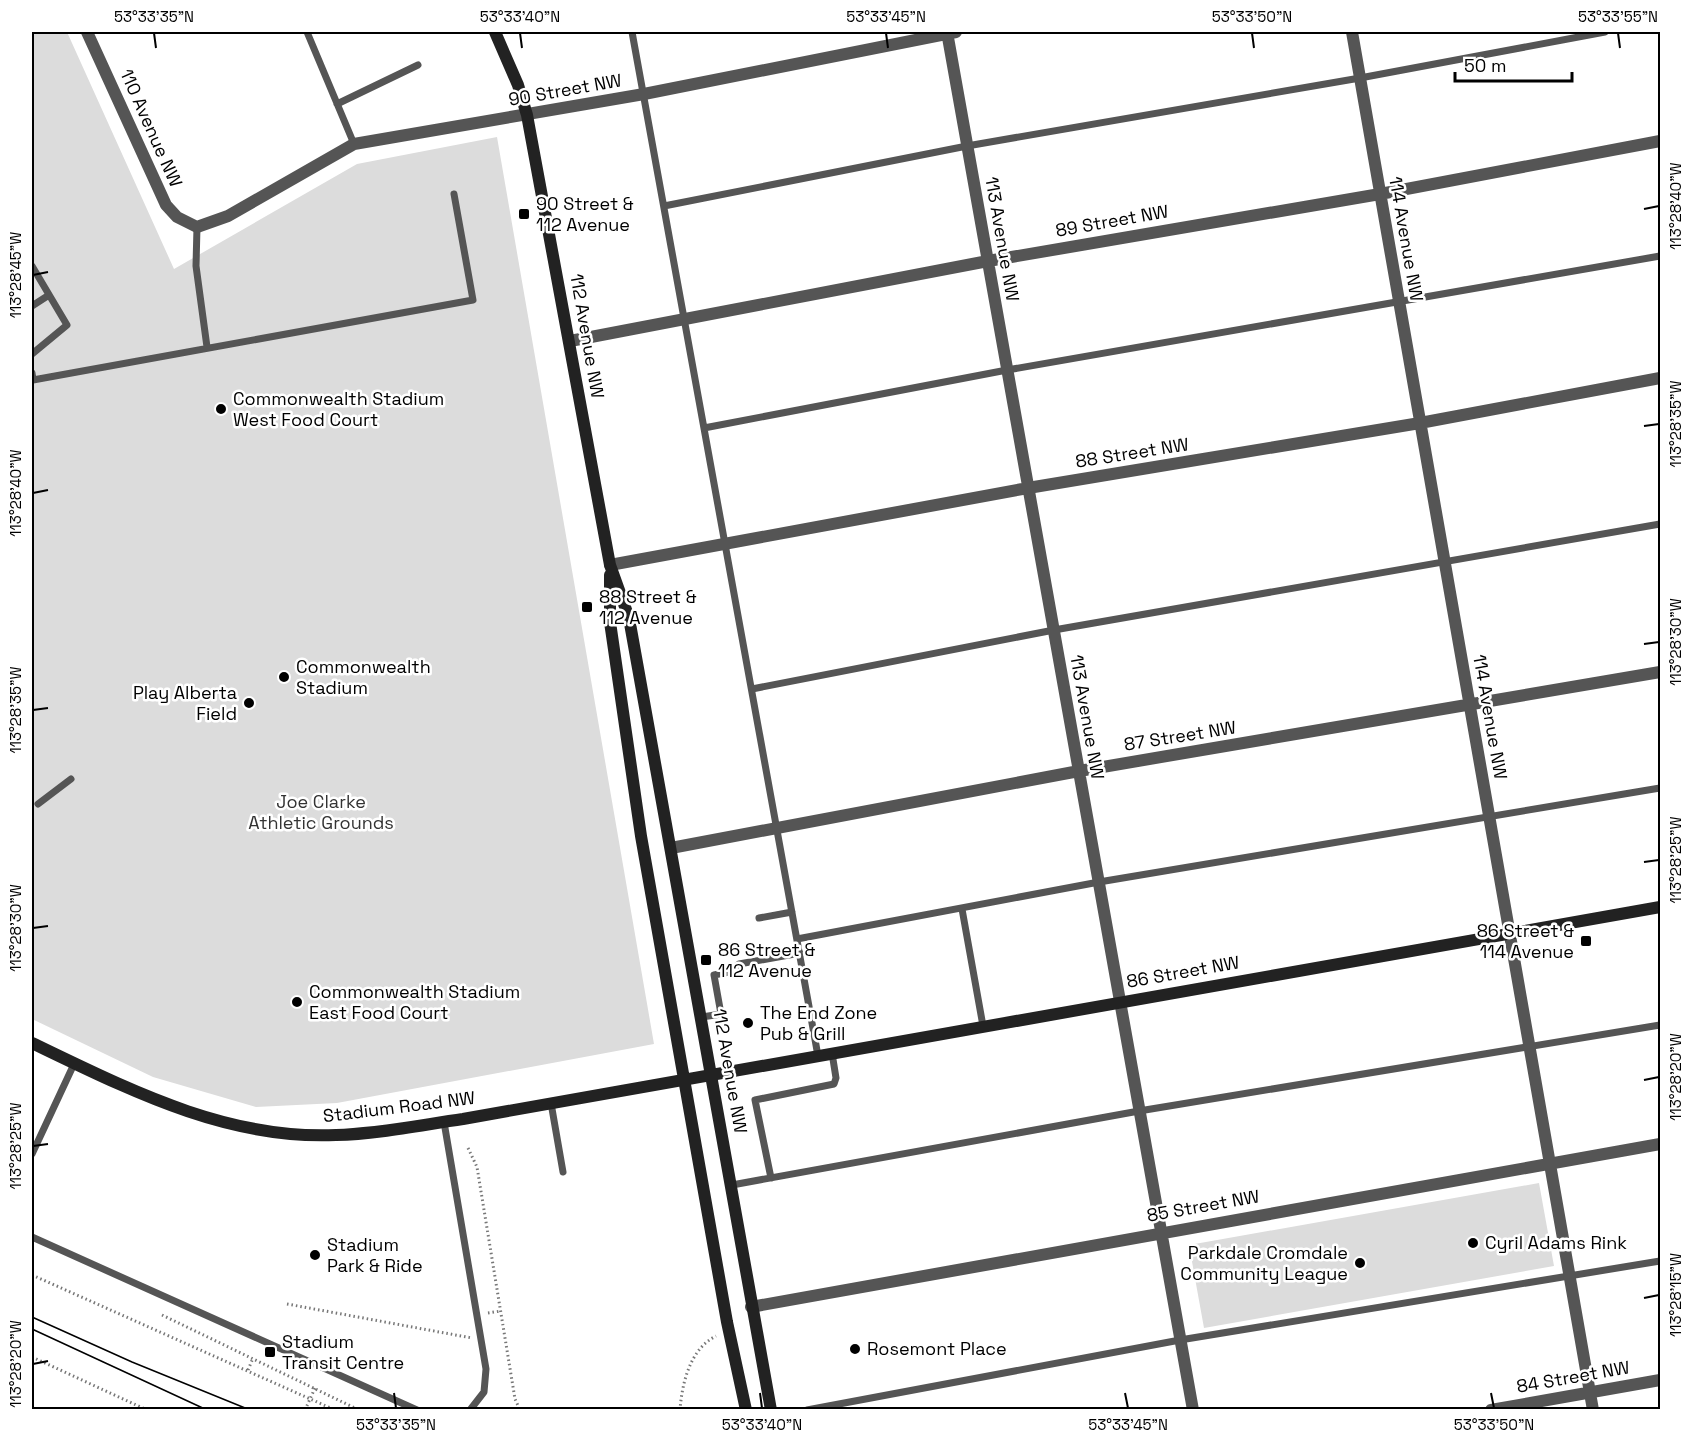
<svg xmlns="http://www.w3.org/2000/svg" width="1692" height="1441" font-family="'Space Grotesk',sans-serif">
	<style>
		.green { fill: #dcdcdc }
		.lines { fill: none; stroke-linecap: round; stroke-linejoin: round }
		.path { stroke: #777; stroke-width: 3; stroke-dasharray: 1.5 3; stroke-linecap: butt }
		.lane { stroke: #555; stroke-width: 7 }
		.street { stroke: #555; stroke-width: 12 }
		.secondary { stroke: #222; stroke-width: 12 }
		.tram { stroke: #000; stroke-width: 1.5 }
		.ticks { fill: none; stroke: #000; stroke-width: 2 }
		.poi-dot { fill: #000; stroke: #fff; stroke-width: 2 }
		.labels { text-anchor: middle; stroke-width: 5; stroke-linejoin: round; paint-order: stroke }
		.street-label { font-size: 18px; fill: #000; stroke: #fff }
		.poi-label { font-size: 18px; fill: #000; stroke: #fff; text-anchor: start }
		.park-label { font-size: 18px; fill: #333; stroke: #fff }
		.neatline { fill: none; stroke: #000; stroke-width: 2 }
		.ticks-label { font-size: 15px; text-anchor: middle; fill: #000 }
	</style>
	<rect width="100%" height="100%" fill="#fff"/>
	<path class="green" d="M32 32H67L174 269 357 164 497 137 654 1044 337 1103 256 1107 153 1077 32 1019Z
		M1539 1183 1554 1266 1204 1328 1189 1245Z"/>
	<g class="lines">
		<path class="path" d="M458 1094 459 1101
			M468 1148 477 1167 515 1399 520 1410
			M32 1275 335 1410
			M287 1304 472 1338
			M488 1313 501 1311
			M162 1315 359 1410
			M32 1357 147 1410
			M248 1370 253 1358
			M305 1410 315 1388
			M680 1410C682 1383 690 1349 716 1336"/>
		<path class="lane" d="M307 32 354 144
			M632 32 818 1056
			M337 104 418 65
			M664 206 967 146 1360 78 1605 32
			M197 227 196 266 207 347
			M32 266 67 325 32 354
			M32 306 49 295
			M32 373 33 380 473 300 454 194
			M704 428 1007 370 1660 256
			M752 689 1054 630 1660 524
			M38 804 71 779
			M962 909 983 1026
			M759 918 792 912
			M797 939 1099 882 1660 788
			M702 1017 721 1014 714 975 729 972 739 964 800 953
			M551 1103 563 1172
			M444 1122 486 1369 484 1392 470 1410
			M32 1154 74 1064
			M771 1178 755 1100 834 1084 836 1078 832 1053
			M732 1185 1139 1111 1660 1025
			M32 1237 417 1410
			M807 1410 1180 1340 1660 1261"/>
		<path class="street" d="M87 32 166 205 177 217 197 227 228 216 354 144 644 94 956 32
			M947 32 1193 1410
			M1352 32 1593 1410
			M570 341 988 261 1380 194 1660 141
			M610 565 1028 488 1420 423 1660 378
			M671 848 1079 771 1660 672
			M751 1307 1660 1144
			M1491 1410 1660 1380"/>
		<path class="secondary" d="M495 32 518 85 527 115 610 565 629 618 771 1410
			M610 575V622L641 836 727 1322 746 1410
			M32 1043C128 1089 226 1140 336 1135 378 1134 421 1125 463 1119L1660 907"/>
		<path class="tram" d="M32 1317 132 1362 250 1410
			M32 1329 207 1410"/>
	</g>
	<path class="ticks" d="M154 33 156 48M520 33 522 48M886 33 888 48M1252 33 1254 48M1618 33 1620 48M1644 209 1659 206M33 275 48 272M1644 426 1659 424M33 493 48 490M1644 644 1659 642M33 710 48 708M1644 862 1659 860M33 928 48 926M1644 1080 1659 1077M33 1146 48 1144M1644 1298 1659 1295M33 1364 48 1361M394 1393 396 1408M760 1393 762 1408M1125 1393 1128 1408M1491 1393 1494 1408"/>
	<g class="poi-dot">
		<rect x="518" y="208" width="12" height="12" rx="3"/>
		<circle cx="221" cy="409" r="6"/>
		<rect x="581" y="601" width="12" height="12" rx="3"/>
		<circle cx="284" cy="677" r="6"/>
		<circle cx="249" cy="703" r="6"/>
		<rect x="1580" y="935" width="12" height="12" rx="3"/>
		<rect x="700" y="954" width="12" height="12" rx="3"/>
		<circle cx="297" cy="1002" r="6"/>
		<circle cx="748" cy="1023" r="6"/>
		<circle cx="1473" cy="1243" r="6"/>
		<circle cx="315" cy="1255" r="6"/>
		<circle cx="1360" cy="1263" r="6"/>
		<circle cx="855" cy="1349" r="6"/>
		<rect x="264" y="1346" width="12" height="12" rx="3"/>
	</g>
	<g class="labels">
		<g class="street-label">
			<text transform="translate(565 90) rotate(-10)" y="6">90 Street NW</text>
			<text transform="translate(151 128) rotate(66)" y="6">110 Avenue NW</text>
			<text transform="translate(1112 221) rotate(-10)" y="6">89 Street NW</text>
			<text transform="translate(1002 239) rotate(80)" y="6">113 Avenue NW</text>
			<text transform="translate(1406 239) rotate(80)" y="6">114 Avenue NW</text>
			<text transform="translate(587 336) rotate(80)" y="6">112 Avenue NW</text>
			<text transform="translate(1132 453) rotate(-9)" y="6">88 Street NW</text>
			<text transform="translate(1087 717) rotate(80)" y="6">113 Avenue NW</text>
			<text transform="translate(1490 717) rotate(80)" y="6">114 Avenue NW</text>
			<text transform="translate(1180 736) rotate(-9)" y="6">87 Street NW</text>
			<text transform="translate(1183 972) rotate(-10)" y="6">86 Street NW</text>
			<text transform="translate(730 1071) rotate(80)" y="6">112 Avenue NW</text>
			<text transform="translate(399 1107) rotate(-7)" y="6">Stadium Road NW</text>
			<text transform="translate(1203 1206) rotate(-10)" y="6">85 Street NW</text>
			<text transform="translate(1573 1377) rotate(-10)" y="6">84 Street NW</text>
		</g>
		<g class="poi-label">
			<text x="536" y="210">90 Street &amp;<tspan x="536" dy="21">112 Avenue</tspan></text>
			<text x="233" y="405">Commonwealth Stadium<tspan x="233" dy="21">West Food Court</tspan></text>
			<text x="599" y="603">88 Street &amp;<tspan x="599" dy="21">112 Avenue</tspan></text>
			<text x="296" y="673">Commonwealth<tspan x="296" dy="21">Stadium</tspan></text>
			<text x="237" y="699" text-anchor="end">Play Alberta<tspan x="237" dy="21">Field</tspan></text>
			<text x="1574" y="937" text-anchor="end">86 Street &amp;<tspan x="1574" dy="21">114 Avenue</tspan></text>
			<text x="718" y="956">86 Street &amp;<tspan x="718" dy="21">112 Avenue</tspan></text>
			<text x="309" y="998">Commonwealth Stadium<tspan x="309" dy="21">East Food Court</tspan></text>
			<text x="760" y="1019">The End Zone<tspan x="760" dy="21">Pub &amp; Grill</tspan></text>
			<text x="1485" y="1249">Cyril Adams Rink</text>
			<text x="327" y="1251">Stadium<tspan x="327" dy="21">Park &amp; Ride</tspan></text>
			<text x="1348" y="1259" text-anchor="end">Parkdale Cromdale<tspan x="1348" dy="21">Community League</tspan></text>
			<text x="282" y="1348">Stadium<tspan x="282" dy="21">Transit Centre</tspan></text>
			<text x="867" y="1355">Rosemont Place</text>
		</g>
		<g class="park-label">
			<text x="321" y="808">Joe Clarke<tspan x="321" dy="21">Athletic Grounds</tspan></text>
		</g>
	</g>
	<rect width="1692" height="1441" fill="none" stroke="#ffffff" stroke-width="66"/>
	<path d="M1455 72v9h117v-9" fill="none" stroke="#000000" stroke-width="3"/>
	<text x="1464" y="72" font-size="18" fill="#000000" stroke="#ffffff" stroke-width="4.5" paint-order="stroke">50 m</text>
	<rect x="33" y="33" width="1626" height="1375" class="neatline"/>
	<g class="ticks-label">
		<text x="154" y="22">53°33'35"N</text>
		<text x="520" y="22">53°33'40"N</text>
		<text x="886" y="22">53°33'45"N</text>
		<text x="1252" y="22">53°33'50"N</text>
		<text x="1618" y="22">53°33'55"N</text>
		<text transform="translate(1676 206) rotate(-90)" y="5">113°28'40"W</text>
		<text transform="translate(16 275) rotate(-90)" y="5">113°28'45"W</text>
		<text transform="translate(1676 424) rotate(-90)" y="5">113°28'35"W</text>
		<text transform="translate(16 493) rotate(-90)" y="5">113°28'40"W</text>
		<text transform="translate(1676 642) rotate(-90)" y="5">113°28'30"W</text>
		<text transform="translate(16 710) rotate(-90)" y="5">113°28'35"W</text>
		<text transform="translate(1676 860) rotate(-90)" y="5">113°28'25"W</text>
		<text transform="translate(16 928) rotate(-90)" y="5">113°28'30"W</text>
		<text transform="translate(1676 1077) rotate(-90)" y="5">113°28'20"W</text>
		<text transform="translate(16 1146) rotate(-90)" y="5">113°28'25"W</text>
		<text transform="translate(1676 1295) rotate(-90)" y="5">113°28'15"W</text>
		<text transform="translate(16 1364) rotate(-90)" y="5">113°28'20"W</text>
		<text x="396" y="1430">53°33'35"N</text>
		<text x="762" y="1430">53°33'40"N</text>
		<text x="1128" y="1430">53°33'45"N</text>
		<text x="1494" y="1430">53°33'50"N</text>
	</g>
</svg>
